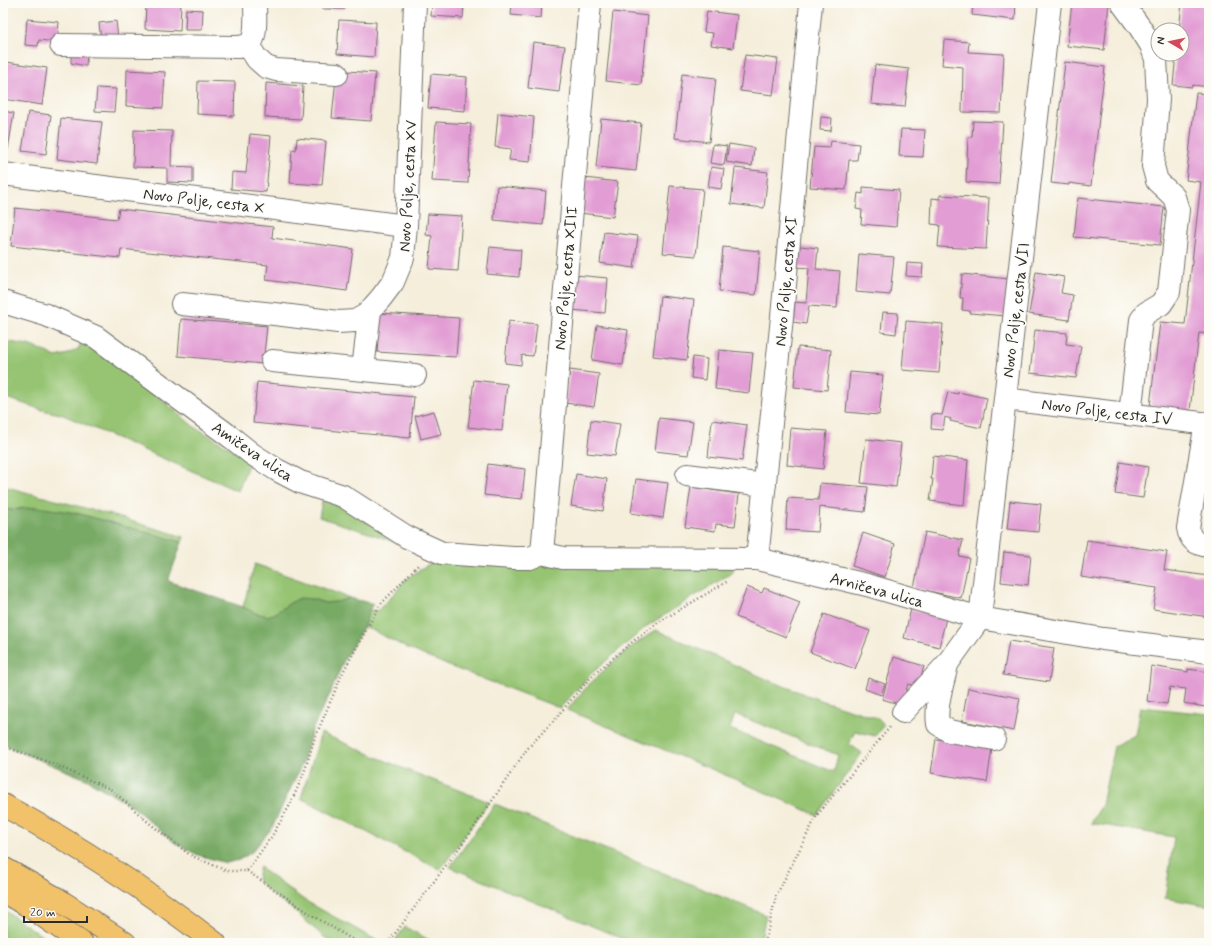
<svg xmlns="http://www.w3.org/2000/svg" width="1212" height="946" font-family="Mynerve,sans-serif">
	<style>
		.green { fill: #96c473; stroke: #60784f; fill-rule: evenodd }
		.forest { fill: #78aa65; stroke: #526a48 }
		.building { fill: #e29dd4 }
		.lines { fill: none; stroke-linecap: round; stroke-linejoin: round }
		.minor-casing { stroke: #726f69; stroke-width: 24 }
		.highway-casing { stroke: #726f69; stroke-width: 24 }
		.path { stroke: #726f69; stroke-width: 2.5; stroke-dasharray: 1 3; stroke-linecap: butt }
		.minor { stroke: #fff; stroke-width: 22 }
		.highway { stroke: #f2c26a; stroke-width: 22 }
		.labels { text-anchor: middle; stroke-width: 3.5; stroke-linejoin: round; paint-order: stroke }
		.street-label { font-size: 16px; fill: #2b2b2b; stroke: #fdfcf7 }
	</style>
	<rect width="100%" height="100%" fill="#fdfcf7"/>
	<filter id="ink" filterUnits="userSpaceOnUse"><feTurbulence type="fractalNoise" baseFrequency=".025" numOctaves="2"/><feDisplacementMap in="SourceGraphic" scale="8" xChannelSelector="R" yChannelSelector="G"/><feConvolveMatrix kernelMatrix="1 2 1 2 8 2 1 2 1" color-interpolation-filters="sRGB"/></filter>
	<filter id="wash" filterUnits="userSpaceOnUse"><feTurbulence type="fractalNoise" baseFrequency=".012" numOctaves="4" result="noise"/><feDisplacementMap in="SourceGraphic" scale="16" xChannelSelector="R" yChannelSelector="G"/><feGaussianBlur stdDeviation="0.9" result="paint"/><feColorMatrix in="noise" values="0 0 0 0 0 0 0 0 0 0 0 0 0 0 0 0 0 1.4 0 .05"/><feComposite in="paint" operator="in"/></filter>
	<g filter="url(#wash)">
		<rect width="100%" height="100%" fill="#f5eedb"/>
		<path class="green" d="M84 338 139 380 193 426 250 460 238 491 61 414 46 411 3 397V343L10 342 28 345 42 350 56 357 68 354 78 349Z
			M3 486 111 515 184 537 182 542 76 513 24 508 11 510 3 508Z
			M330 497 414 550 381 537 319 517 322 502Z
			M445 560 525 566 565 564 733 567V572L647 626 592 673 560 708 449 666 407 648 364 626 369 610 377 611 393 595 406 579 429 564Z
			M255 564 350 598 337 602 325 603 312 599 292 602 274 614 267 616 255 613 243 607Z
			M656 630 773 682 820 700 877 718 884 725 875 736 855 731 849 744 862 753 817 815 716 771 567 710C592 678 622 652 656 630ZM735 714 838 755 834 772 730 729Z
			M1140 707 1209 714V906L1165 898 1174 837 1091 823 1102 805 1114 746 1135 735Z
			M321 733 407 770 489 802 440 870 301 798Z
			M495 804 766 915 760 943H633L450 867Z
			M260 866 264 871 304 900 381 943H334L324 937 291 908 270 893 257 880Z
			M3 909 52 943H3Z
			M405 927 431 941 435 943H393Z"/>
		<path class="forest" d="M37 507 76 513 182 542 168 581 243 607 255 613 267 616 274 614 292 602 300 598 312 599 325 603 337 602 350 598 373 604 369 610 364 626 344 660 330 694 312 730 303 762 272 828 252 852 239 860 226 863 198 855 175 843 133 807 86 779 3 745V508L11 510Z"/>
		<g id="blocks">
			<path class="building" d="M146 3H181L180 31 145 29Z
				M322 3H345V9H322Z
				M432 3H464L463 18 431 16Z
				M512 3H542L541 18 511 15Z
				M973 3H1016L1015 20 972 15Z
				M1072 3H1099L1109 4 1104 50 1067 46Z
				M1182 3H1209V87L1193 85 1192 87 1173 85 1176 54H1182V30H1179Z
				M186 9 203 10 202 30H185Z
				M707 11 737 15 733 48 711 45 713 33 704 32Z
				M613 12 648 16 641 85 606 81Z
				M27 19 59 22 57 42 39 40 38 46 25 45Z
				M339 20 376 22 374 57 337 54Z
				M116 21 118 38 101 40 99 23Z
				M944 40 969 42 968 52 1004 54 1001 113 962 112 963 67 942 65Z
				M533 42 565 46 559 92 528 88Z
				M71 51 87 52 86 66 71 63Z
				M745 55 778 59 773 95 740 91Z
				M6 62 47 68 42 105 3 99V66H6Z
				M1065 62 1105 67 1091 186 1069 183V185L1051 183Z
				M875 65 909 69 905 107 871 104Z
				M127 70 165 72 163 108 126 106Z
				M347 71 375 73 371 121 332 118 336 78Z
				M431 74 467 77 465 111 428 108Z
				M682 74 716 78 709 142 675 138Z
				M198 81 235 82 234 116 197 114Z
				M266 83 303 86 301 119 265 117Z
				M97 88 116 89 114 112 95 111Z
				M1196 93 1209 94V334L1199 333 1190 411 1150 406 1160 322 1185 324 1201 182 1186 180Z
				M3 111 14 113 8 149H3Z
				M28 112 51 115 46 154 22 151Z
				M498 113 534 117 530 162 509 160 511 149 495 147Z
				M821 117 832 118 831 131 820 130Z
				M61 118 102 122 97 164 57 159Z
				M601 119 641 123 636 171 596 167Z
				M973 121 1003 122 999 184 966 182 968 137H972Z
				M436 122 471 124 468 183 432 181Z
				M901 129 925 130 923 157 899 156Z
				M134 130 172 131 171 166 193 167V183L167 182V168L133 167Z
				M250 134 271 136 266 192 231 189 232 172 246 173Z
				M297 138 326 141 322 185 290 183 292 149 296 150Z
				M831 141 859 144 857 160H849L846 190 810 187 814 147 830 148Z
				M713 144 727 146 724 165 710 163Z
				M729 144 754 148 752 166 726 162Z
				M711 167 724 169 721 189 708 187Z
				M735 168 768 172 764 208 731 204Z
				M585 178 618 182 613 217 580 213Z
				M497 186 546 191 543 225 494 220Z
				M670 186 703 189 696 256 663 253Z
				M863 187 899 190 896 227 861 224 862 210 856 209 858 193 863 194Z
				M940 195 989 198 986 249 938 247 940 225 931 224 932 198 940 199Z
				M1078 198 1164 207 1160 245 1074 237Z
				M15 208 117 219 119 209 273 227 272 238 353 249 347 291 266 280 268 265 121 249 120 258 11 246Z
				M428 214 462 216 458 271 429 269 432 236 426 235Z
				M604 232 638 236 634 268 600 263Z
				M800 246 818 248 816 269 840 271 837 308 809 306 806 324 793 322 795 302 806 303 809 268 797 267Z
				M490 247 521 250 519 277 487 274Z
				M723 247 760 251 756 295 719 291Z
				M859 254 894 257 890 295 856 292Z
				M907 263 923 264 922 277 906 276Z
				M1036 272 1064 277 1061 293 1073 295 1069 320 1029 314Z
				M962 274 1009 279 1006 316 970 313V311L962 310 963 298H960Z
				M575 275 608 278 605 313 571 310Z
				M660 296 694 300 687 360 653 356Z
				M883 312 898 313 896 334 881 332Z
				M379 313 459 318 456 357 377 352Z
				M181 319 267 326 263 364 178 356Z
				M509 321 537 324 533 356 522 355 521 365 505 363Z
				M906 321 943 324 939 373 902 370Z
				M597 325 628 330 623 365 592 360Z
				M1035 330 1067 333 1066 344 1081 346 1076 378 1030 373Z
				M798 347 831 350 827 390 794 387Z
				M719 350 753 353 749 393 715 389Z
				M693 357 707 359 705 380 691 378Z
				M570 370 599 374 594 407 565 403Z
				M850 372 883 375 879 415 846 412Z
				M474 380 507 384 502 431 468 427Z
				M257 382 414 397 410 438 253 423Z
				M948 392 958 394V392L987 398 981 428 950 421 951 419 945 417 943 430 931 429 932 414 942 415Z
				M434 411 441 434 421 439 415 416Z
				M659 418 693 422 688 455 655 451Z
				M591 420 620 424 615 456 587 453Z
				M712 420 747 425 742 461 708 457Z
				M790 428 827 431 823 469 787 465Z
				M866 439 901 443 896 487 861 483Z
				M933 456 968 460 964 505 930 501 933 479H931Z
				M1120 462 1148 467 1143 498 1115 494Z
				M488 464 525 469 522 499 484 495Z
				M576 474 607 479 603 511 571 506Z
				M636 479 668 483 663 518 631 513Z
				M820 483 868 487 865 512 820 507 818 532 786 530 788 498 818 500Z
				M691 487 739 494 735 526 716 524 715 531 685 527Z
				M1010 501 1041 504 1038 532 1007 529Z
				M925 532 963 540 959 556 969 558 961 598 914 588Z
				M863 533 895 544 885 577 852 566Z
				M1087 540 1167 552 1164 570 1209 576V617L1153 609 1157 588 1081 577Z
				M1004 552 1031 555 1028 585 1001 582Z
				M747 587 762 593 764 588 800 602 786 637 736 617Z
				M911 609 946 618 939 647 904 638Z
				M824 614 870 631 855 669 810 652Z
				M1009 641 1054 648 1049 682 1003 675Z
				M894 657 924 666 918 687 908 684 902 705 882 699Z
				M1151 666 1188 672V669L1209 672V689H1207L1205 707 1184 703 1186 689 1170 687 1167 704 1147 701Z
				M868 678 885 684 881 695 865 689Z
				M968 688 1020 698 1014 731 962 721Z
				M936 739 992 748 987 782 931 773Z"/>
		</g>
	</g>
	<g filter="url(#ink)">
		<use href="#blocks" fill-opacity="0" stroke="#726f69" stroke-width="1"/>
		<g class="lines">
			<g class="minor-casing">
				<path id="minor" d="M1122 3 1139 26 1151 45 1156 59 1158 99 1153 166 1157 181 1174 197 1178 210 1169 292 1161 304 1146 313 1141 320 1130 414
					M61 45 239 47C242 46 248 46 251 43 257 34 255 13 255 3
					M248 45 257 59 266 67 276 70 337 74
					M3 174 406 226
					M3 302 46 315 96 337 232 438 252 454 277 470 300 482 343 496 407 537 442 553 513 558H530L542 553
					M182 304 283 315 338 322 355 321 366 315 381 298 393 282 403 258 406 226 415 3
					M272 361 415 375
					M363 369 370 311
					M1005 399 1209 424
					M1206 423 1188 528C1190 541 1197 545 1209 546
					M687 475 765 485
					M542 553 563 558 757 559 867 585 980 618 1103 639 1209 652
					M542 553 590 3
					M757 559 782 317 811 3
					M947 665C943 683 935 706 938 724L949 731 994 739
					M903 712 947 664 980 618 1050 3"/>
			</g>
			<g class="highway-casing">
				<path id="highway" d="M3 805C78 845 148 891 215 943
					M3 868 56 898 125 943
					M3 891 30 907 82 943"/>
			</g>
			<path class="path" d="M3 746 51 763 112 790 148 822 190 855 227 871H247L272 836 290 805 304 773 314 740 343 672 380 605 418 565
				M247 871 312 915 358 943
				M388 943 471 832 527 749 556 718 576 694 594 674 637 638 659 622 728 581
				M765 943 776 896 817 815 890 727"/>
			<use href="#minor" class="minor"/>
			<use href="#highway" class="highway"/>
		</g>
	</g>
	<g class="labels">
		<g class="street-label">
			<text transform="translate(407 186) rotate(-87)" y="6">Novo Polje, cesta XV</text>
			<text transform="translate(204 200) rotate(7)" y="6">Novo Polje, cesta X</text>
			<text transform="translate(565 278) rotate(-85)" y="6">Novo Polje, cesta XIII</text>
			<text transform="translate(785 281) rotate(-85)" y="6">Novo Polje, cesta XI</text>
			<text transform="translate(1015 310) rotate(-83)" y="6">Novo Polje, cesta VII</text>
			<text transform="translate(1107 411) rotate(7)" y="6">Novo Polje, cesta IV</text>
			<text transform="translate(253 451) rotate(34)" y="6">Amičeva ulica</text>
			<text transform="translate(877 589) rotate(15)" y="6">Arničeva ulica</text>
		</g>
	</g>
	<rect width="1212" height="946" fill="none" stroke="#fdfcf7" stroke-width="16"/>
	<g transform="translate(1170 42) rotate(279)"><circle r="19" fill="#fdfcf7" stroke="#a9a8a5"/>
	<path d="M0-3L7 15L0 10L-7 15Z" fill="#d1495b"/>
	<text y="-6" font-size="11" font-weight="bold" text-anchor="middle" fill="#2b2b2b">N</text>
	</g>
	<path d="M24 916v6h63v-6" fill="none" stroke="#2b2b2b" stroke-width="2"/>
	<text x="30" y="916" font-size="12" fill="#2b2b2b" stroke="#fdfcf7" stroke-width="3" paint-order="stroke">20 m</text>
</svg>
